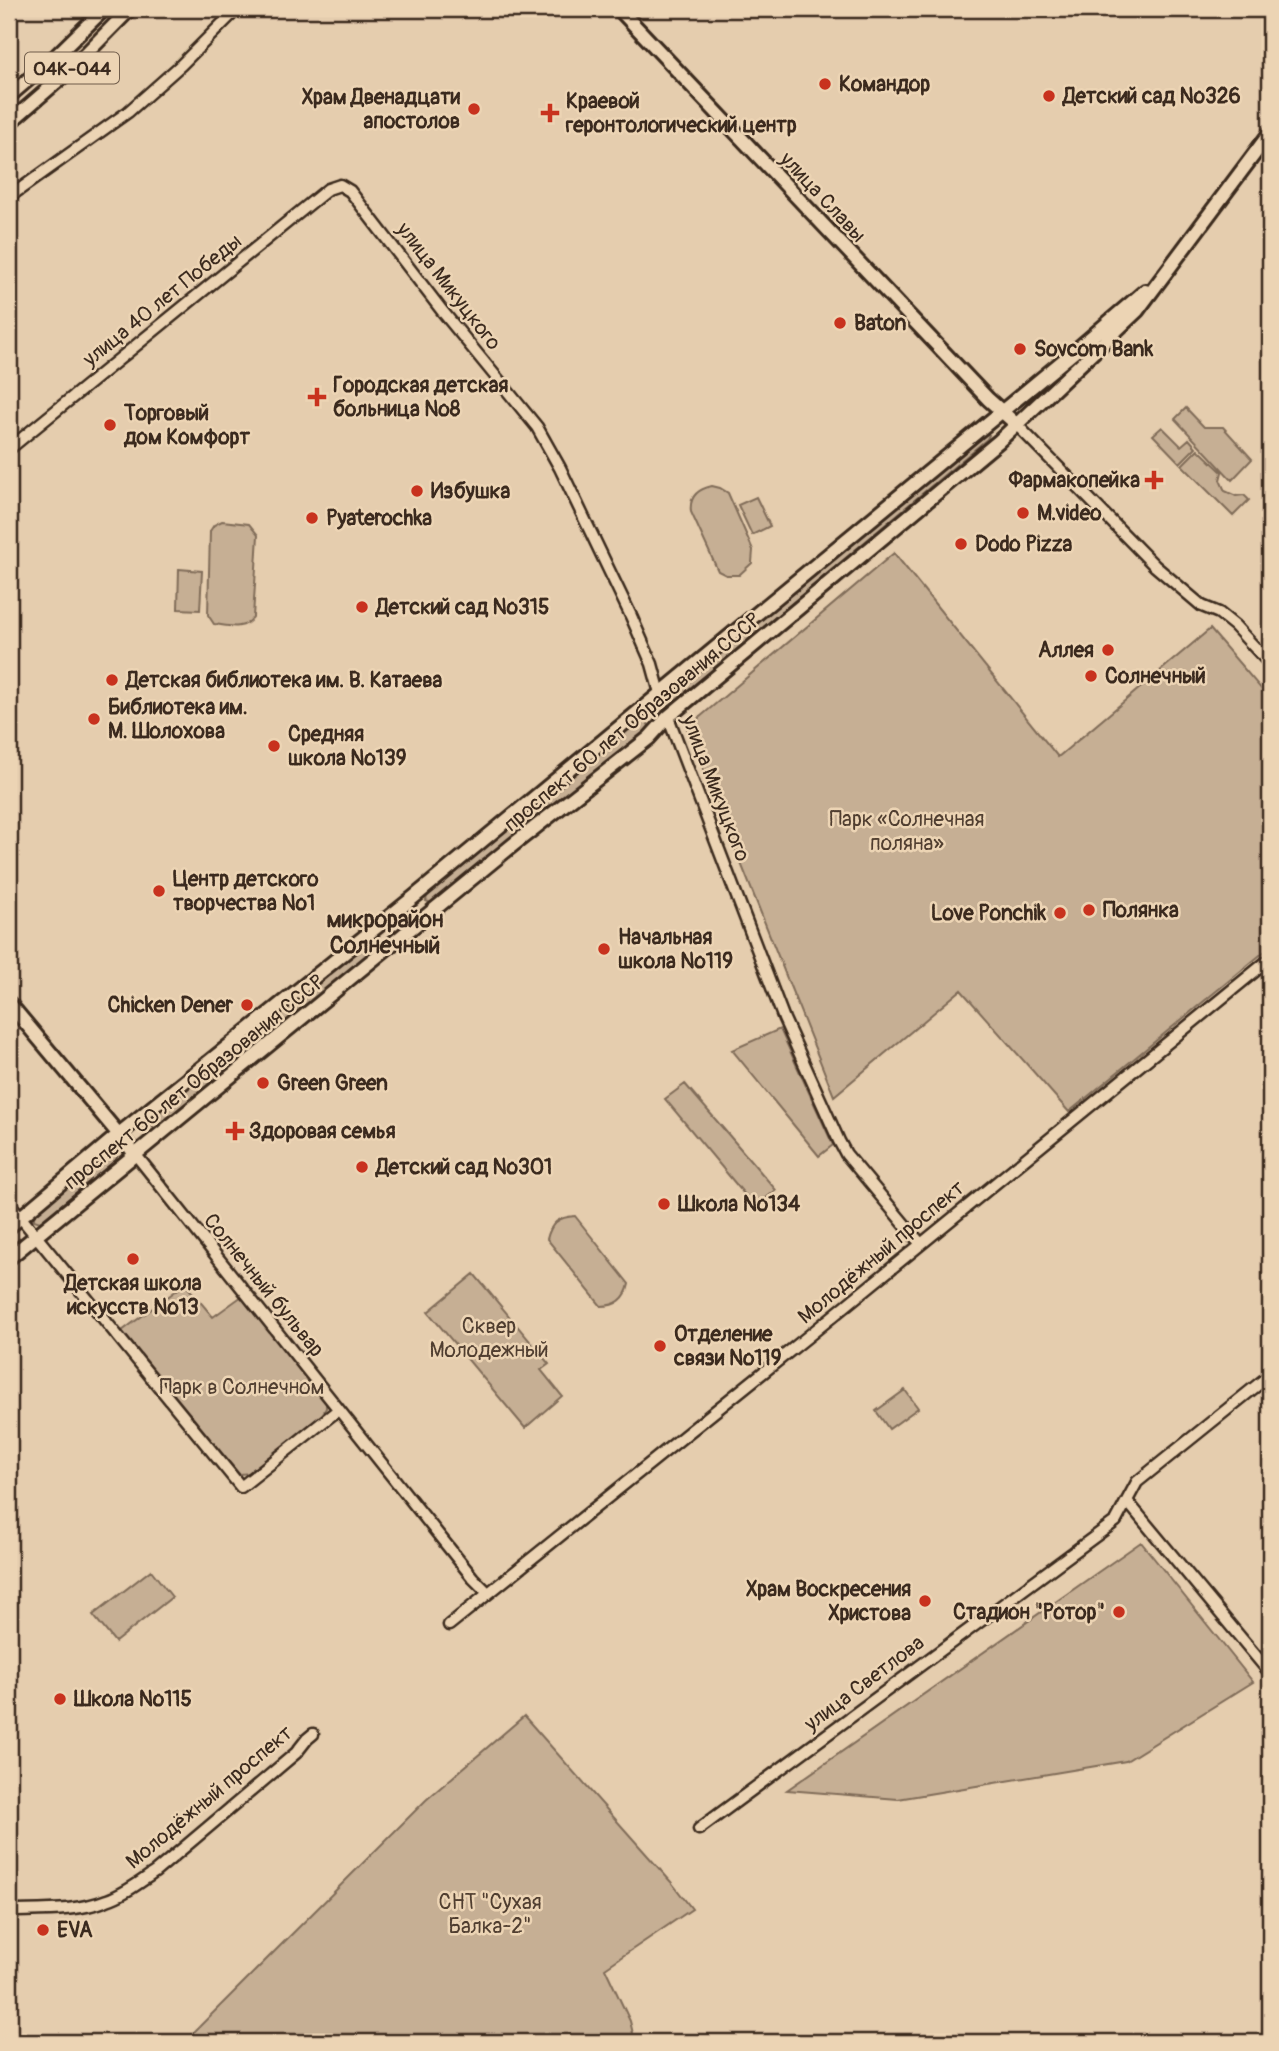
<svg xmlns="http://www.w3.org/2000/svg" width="1279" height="2051" font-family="Pangolin,sans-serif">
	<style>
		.green { fill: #c6af94; stroke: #806c59; stroke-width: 2 }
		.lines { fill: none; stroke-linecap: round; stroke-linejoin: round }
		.minor-casing { stroke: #3b2a1e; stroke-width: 15 }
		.major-casing { stroke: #3b2a1e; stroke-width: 18 }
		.minor { stroke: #ecd4b4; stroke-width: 10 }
		.major { stroke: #ecd4b4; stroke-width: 12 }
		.poi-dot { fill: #c8321e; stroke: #ecd4b4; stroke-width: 2.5 }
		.labels { text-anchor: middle; stroke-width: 5; stroke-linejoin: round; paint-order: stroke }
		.shield { fill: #ecd4b4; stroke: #705d4b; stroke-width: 2 }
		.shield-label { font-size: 19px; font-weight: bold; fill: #3b2a1e }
		.poi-label { font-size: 21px; font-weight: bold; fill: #3b2a1e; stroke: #ecd4b4; text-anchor: start }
		.street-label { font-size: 21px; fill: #3b2a1e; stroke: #ecd4b4 }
		.park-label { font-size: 21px; fill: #503e30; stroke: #ecd4b4 }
		.neighbourhood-label { font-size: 23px; font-weight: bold; fill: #3b2a1e; stroke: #ecd4b4 }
	</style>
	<rect width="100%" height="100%" fill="#e5cdae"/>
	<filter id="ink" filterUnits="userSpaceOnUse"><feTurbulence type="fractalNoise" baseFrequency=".0143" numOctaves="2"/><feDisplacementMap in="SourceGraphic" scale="14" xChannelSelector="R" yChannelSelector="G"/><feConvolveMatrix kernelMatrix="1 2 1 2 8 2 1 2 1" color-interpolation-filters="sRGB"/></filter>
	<g filter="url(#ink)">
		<path class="green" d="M1186 408 1204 427H1223L1252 459 1232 480 1175 419Z
			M1162 427 1181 446 1189 439 1196 447 1180 463 1153 435Z
			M986 434 989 435 987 439 677 700 669 697 671 691Z
			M1198 449 1222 472 1220 480 1225 491 1236 496 1244 495 1249 500 1233 516 1182 465Z
			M712 486 720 488 728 493 753 550 752 563 739 575H726L718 571 691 512C689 497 698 489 712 486Z
			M756 497 770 526 752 535 738 505Z
			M222 521 249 524 258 535 253 617C245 631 228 626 214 624L208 615 210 531 214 525Z
			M894 553 1058 757 1210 629 1270 699V947L1069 1112 961 990 834 1096 687 728Z
			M179 569 202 571 200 610 178 609Z
			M644 715 649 726 646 730 436 901 431 903 426 901 427 895Z
			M373 938 379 946 258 1048 249 1037Z
			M780 1029 833 1145 819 1156 732 1050Z
			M245 1041 254 1051 157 1132 147 1120Z
			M685 1084 776 1190 755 1207 665 1099Z
			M114 1149 118 1152 116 1160 40 1222 34 1220V1214Z
			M575 1216 629 1284C626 1299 616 1306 601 1306L547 1239C551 1223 558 1217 575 1216Z
			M474 1274 549 1364 541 1370 562 1396 525 1428 428 1312Z
			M185 1284 213 1317 242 1296 326 1401V1408L322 1415 252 1473 239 1474 122 1331Z
			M905 1390 918 1408 889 1429 876 1411Z
			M1141 1542 1253 1682 1126 1761 898 1799 787 1790Z
			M151 1570 172 1597 115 1642 93 1615Z
			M524 1716 671 1882 692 1909 605 1968 630 2021 635 2042H184L426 1800Z"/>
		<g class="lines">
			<g class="minor-casing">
				<path id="minor" d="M9 197 128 112 181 65 237 9
					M1016 424 1155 566 1202 606 1219 613 1235 626 1270 664
					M9 449 328 189 340 185 350 191 443 312 537 427 560 468 631 616 652 664 660 693
					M668 717 784 1019 839 1141 846 1154 920 1243
					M136 1155 473 1578 488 1593
					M9 1203 241 1487 338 1410
					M1127 1501 1270 1673
					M449 1625 811 1334 1270 959
					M699 1829 1116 1521 1137 1482 1270 1375
					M9 1911C41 1910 77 1912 107 1900 125 1894 140 1882 155 1872L296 1753 307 1739 313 1734"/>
			</g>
			<g class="major-casing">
				<path id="major" d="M619 9 988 399 1016 424
					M9 96 57 55 104 9
					M9 123 68 72 130 9
					M9 1003 136 1155
					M9 1227 119 1134 414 897 1075 351 1145 291
					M9 1258 514 844 649 738 668 717 999 441 1137 311 1270 133"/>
			</g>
			<use href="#minor" class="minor"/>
			<use href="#major" class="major"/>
		</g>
	</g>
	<g class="poi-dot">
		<circle cx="825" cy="84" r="7"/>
		<circle cx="1049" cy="96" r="7"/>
		<circle cx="474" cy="109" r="7"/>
		<path d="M546.5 102.5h7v7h7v7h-7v7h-7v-7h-7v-7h7z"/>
		<circle cx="840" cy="323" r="7"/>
		<circle cx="1020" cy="349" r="7"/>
		<path d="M313.5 386.5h7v7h7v7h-7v7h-7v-7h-7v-7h7z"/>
		<circle cx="110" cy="425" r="7"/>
		<path d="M1150.5 469.5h7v7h7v7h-7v7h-7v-7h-7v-7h7z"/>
		<circle cx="417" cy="491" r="7"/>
		<circle cx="1023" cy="513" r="7"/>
		<circle cx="312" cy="518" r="7"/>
		<circle cx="961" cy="544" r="7"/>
		<circle cx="362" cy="607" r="7"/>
		<circle cx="1108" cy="650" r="7"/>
		<circle cx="1091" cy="676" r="7"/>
		<circle cx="112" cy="680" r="7"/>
		<circle cx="94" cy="719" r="7"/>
		<circle cx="274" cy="746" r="7"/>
		<circle cx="159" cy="891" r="7"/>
		<circle cx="1089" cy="910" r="7"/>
		<circle cx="1060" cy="913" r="7"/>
		<circle cx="604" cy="949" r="7"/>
		<circle cx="247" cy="1005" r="7"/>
		<circle cx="263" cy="1083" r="7"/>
		<path d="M231.5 1120.5h7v7h7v7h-7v7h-7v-7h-7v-7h7z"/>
		<circle cx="362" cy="1167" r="7"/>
		<circle cx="664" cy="1204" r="7"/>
		<circle cx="133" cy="1259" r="7"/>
		<circle cx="660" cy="1346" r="7"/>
		<circle cx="925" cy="1601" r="7"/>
		<circle cx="1119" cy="1612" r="7"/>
		<circle cx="60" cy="1699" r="7"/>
		<circle cx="43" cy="1930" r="7"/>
	</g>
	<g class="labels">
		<rect class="shield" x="25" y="52.5" width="94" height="31" rx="5"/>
		<g class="shield-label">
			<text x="72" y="75">04К-044</text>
		</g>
		<g class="poi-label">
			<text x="839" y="91">Командор</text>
			<text x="1063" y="103">Детский сад №326</text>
			<text x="460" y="104" text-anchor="end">Храм Двенадцати<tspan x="460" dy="24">апостолов</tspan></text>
			<text x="566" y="108">Краевой<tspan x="566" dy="24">геронтологический центр</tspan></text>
			<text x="854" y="330">Baton</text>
			<text x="1034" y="356">Sovcom Bank</text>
			<text x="333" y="392">Городская детская<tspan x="333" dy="24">больница №8</tspan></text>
			<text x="124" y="420">Торговый<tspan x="124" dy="24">дом Комфорт</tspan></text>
			<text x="1140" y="487" text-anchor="end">Фармакопейка</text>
			<text x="431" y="498">Избушка</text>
			<text x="1037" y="520">M.video</text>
			<text x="326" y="525">Pyaterochka</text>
			<text x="975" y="551">Dodo Pizza</text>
			<text x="376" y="614">Детский сад №315</text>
			<text x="1094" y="657" text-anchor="end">Аллея</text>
			<text x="1105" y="683">Солнечный</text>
			<text x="126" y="687">Детская библиотека им. В. Катаева</text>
			<text x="108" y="714">Библиотека им.<tspan x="108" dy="24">М. Шолохова</tspan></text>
			<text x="288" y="741">Средняя<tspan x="288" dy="24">школа №139</tspan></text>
			<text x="173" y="886">Центр детского<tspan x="173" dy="24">творчества №1</tspan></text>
			<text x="1103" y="917">Полянка</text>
			<text x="1046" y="920" text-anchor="end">Love Ponchik</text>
			<text x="618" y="944">Начальная<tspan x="618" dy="24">школа №119</tspan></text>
			<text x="233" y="1012" text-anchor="end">Chicken Dener</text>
			<text x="277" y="1090">Green Green</text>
			<text x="249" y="1138">Здоровая семья</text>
			<text x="376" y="1174">Детский сад №301</text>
			<text x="678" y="1211">Школа №134</text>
			<text x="133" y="1290" text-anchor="middle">Детская школа<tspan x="133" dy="24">искусств №13</tspan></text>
			<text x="674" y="1341">Отделение<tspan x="674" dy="24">связи №119</tspan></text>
			<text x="911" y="1596" text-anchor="end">Храм Воскресения<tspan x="911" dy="24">Христова</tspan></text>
			<text x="1105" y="1619" text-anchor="end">Стадион "Ротор"</text>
			<text x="74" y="1706">Школа №115</text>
			<text x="57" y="1937">EVA</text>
		</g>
		<g class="street-label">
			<text transform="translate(823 197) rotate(47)" y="7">улица Славы</text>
			<text transform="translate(449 286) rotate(52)" y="7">улица Микуцкого</text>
			<text transform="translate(162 300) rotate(-39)" y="7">улица 40 лет Победы</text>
			<text transform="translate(632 722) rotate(-40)" y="7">проспект 60 лет Образования СССР</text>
			<text transform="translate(716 788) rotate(69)" y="7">улица Микуцкого</text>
			<text transform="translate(194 1082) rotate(-39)" y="7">проспект 60 лет Образования СССР</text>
			<text transform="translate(881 1252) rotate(-40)" y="7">Молодёжный проспект</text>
			<text transform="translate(264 1285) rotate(51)" y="7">Солнечный бульвар</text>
			<text transform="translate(864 1683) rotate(-37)" y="7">улица Светлова</text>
			<text transform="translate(209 1797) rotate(-40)" y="7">Молодёжный проспект</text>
		</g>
		<g class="park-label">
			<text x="907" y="826">Парк «Солнечная<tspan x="907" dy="24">поляна»</tspan></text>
			<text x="489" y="1333">Сквер<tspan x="489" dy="24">Молодежный</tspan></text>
			<text x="242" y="1394">Парк в Солнечном</text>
			<text x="490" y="1909">СНТ "Сухая<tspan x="490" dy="24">Балка-2"</tspan></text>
		</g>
		<g class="neighbourhood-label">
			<text x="385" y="927">микрорайон<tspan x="385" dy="26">Солнечный</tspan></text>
		</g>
	</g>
	<rect width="1279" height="2051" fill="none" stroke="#ecd4b4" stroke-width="35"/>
	<rect x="18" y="18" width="1244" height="2016" fill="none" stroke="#3b2a1e" stroke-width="2.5" filter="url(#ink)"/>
</svg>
